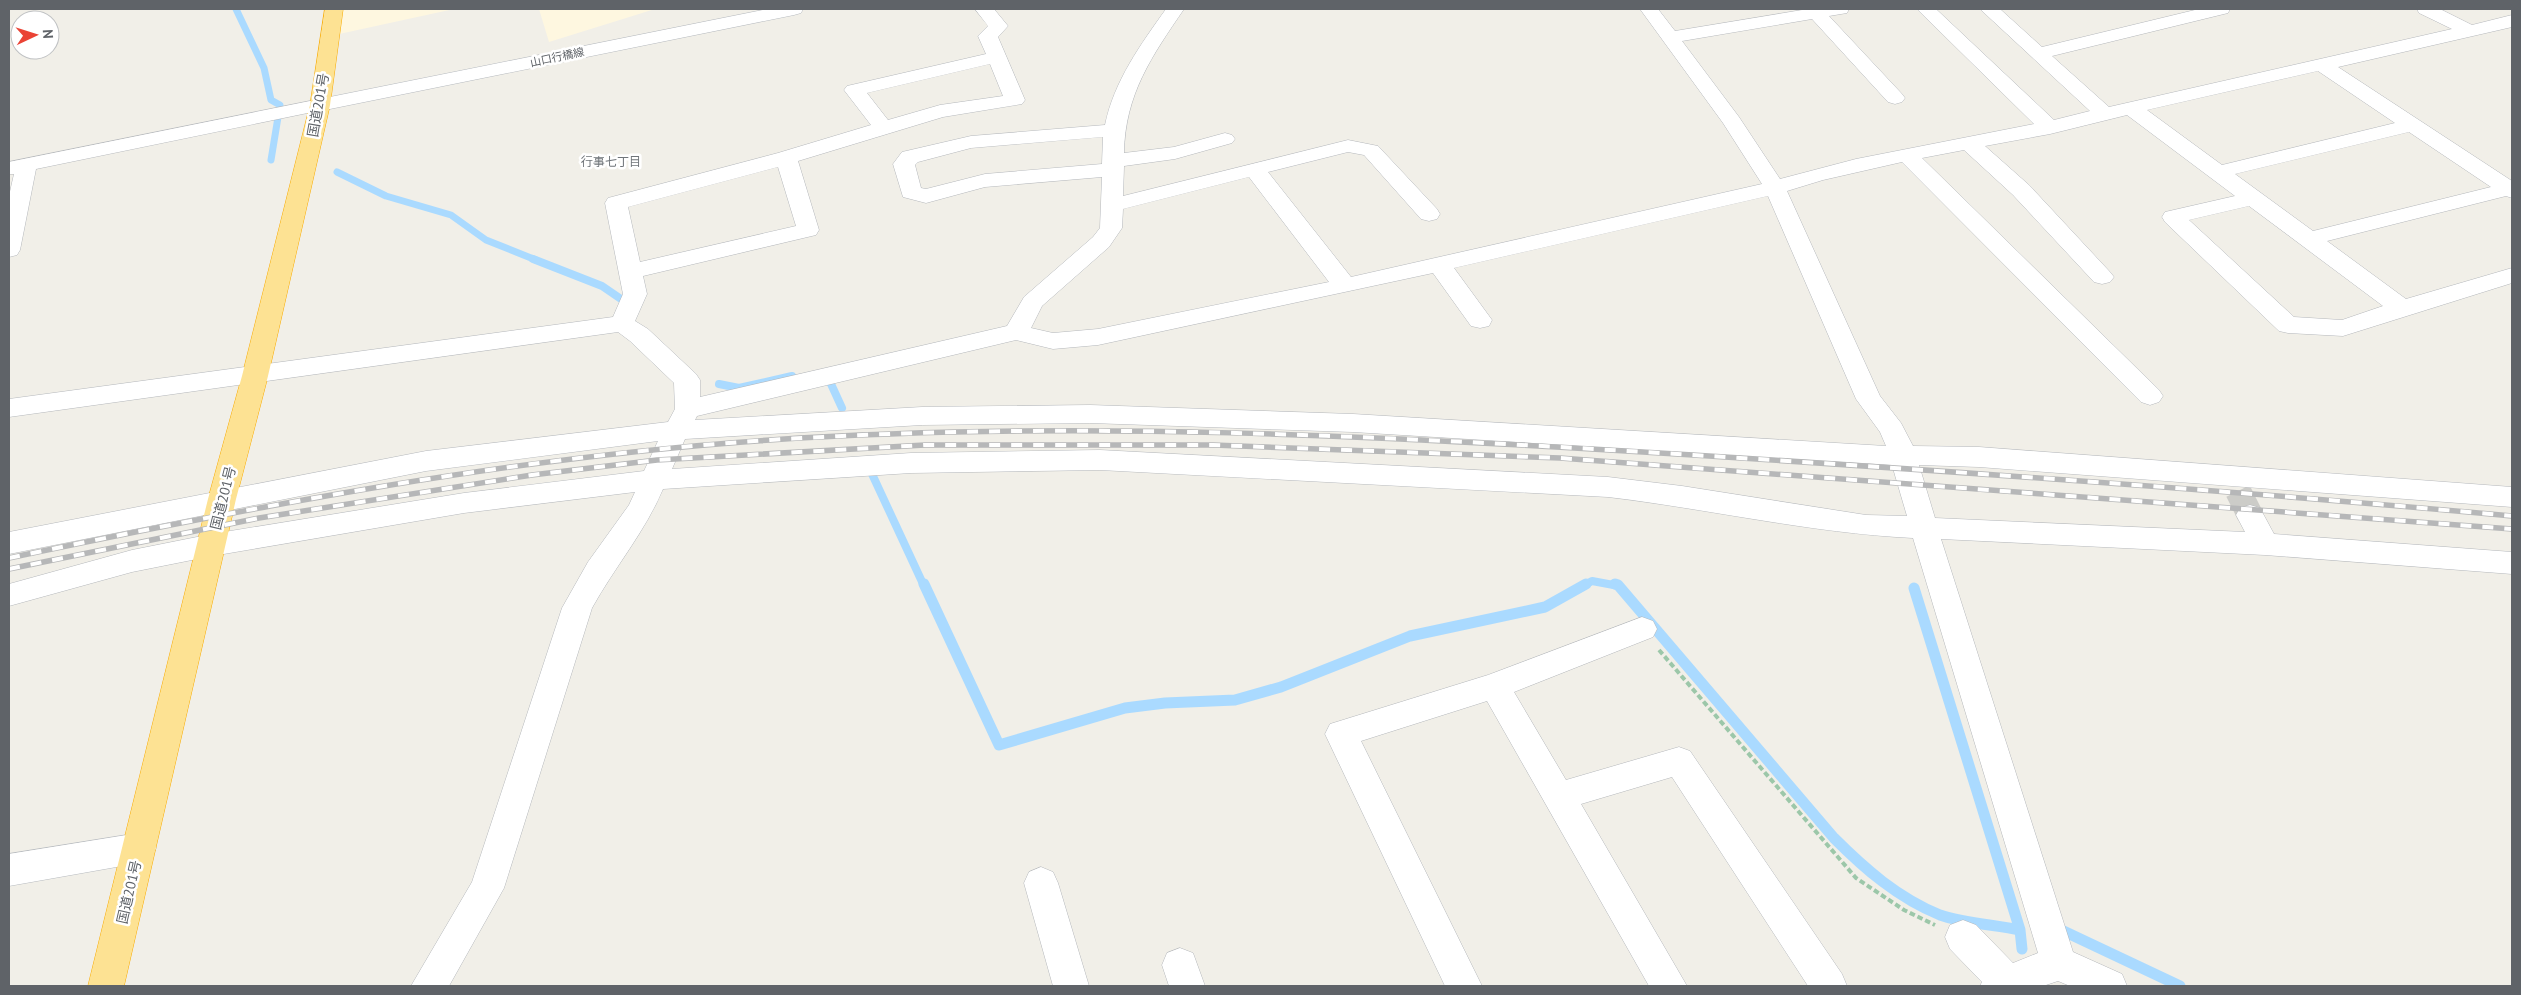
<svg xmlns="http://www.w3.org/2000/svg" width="2521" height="995" font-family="'PT Sans','Noto Sans JP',sans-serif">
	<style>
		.commercial { fill: #fef7e0 }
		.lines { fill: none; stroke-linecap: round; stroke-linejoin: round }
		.stream-far2 { stroke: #aadaff; stroke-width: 7 }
		.stream-far1 { stroke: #aadaff; stroke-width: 8 }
		.stream { stroke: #aadaff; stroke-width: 11 }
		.street-tunnel { stroke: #ccccc8; stroke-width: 26; stroke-dasharray: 26 13; stroke-linecap: butt }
		.street-casing { stroke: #b5b8bc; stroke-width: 1 }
		.secondary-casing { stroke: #b6babf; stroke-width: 1 }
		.highway-casing { stroke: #f9ab00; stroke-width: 1 }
		.path { stroke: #9cc7a9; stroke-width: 4; stroke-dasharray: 5.5 3; stroke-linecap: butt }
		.street { fill: #fff; fill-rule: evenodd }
		.secondary { fill: #fff; fill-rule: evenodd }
		.highway { fill: #fde293; fill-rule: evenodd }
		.rail-casing { stroke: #b6b7b8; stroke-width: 5.5 }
		.rail { stroke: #fff; stroke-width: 4; stroke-dasharray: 11; stroke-linecap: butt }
		.labels { text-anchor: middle; stroke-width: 5; stroke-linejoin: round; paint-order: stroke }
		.far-street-label { font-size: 11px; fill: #5f6368; stroke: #fff }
		.far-neighbourhood-label { font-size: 12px; fill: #70757a; stroke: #fff }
		.street-label { font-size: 14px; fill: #5f6368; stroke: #fff }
	</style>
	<rect width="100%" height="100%" fill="#f1efe8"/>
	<path class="commercial" d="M334 9H454L330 36Z
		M539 9H655L549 42Z"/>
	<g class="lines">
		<path class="stream-far2" d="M236 9 264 68 271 100 280 105 271 160
			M337 172 386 196 451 215 486 240 536 260"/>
		<path class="stream-far1" d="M533 259 602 286 621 299
			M826 373 842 408
			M719 384 739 388 792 376
			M872 474 924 586
			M1583 586 1592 581 1619 586"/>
		<path class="stream" d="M924 584 999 745 1125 708 1165 703 1235 700 1281 687 1410 636 1545 607 1586 584
			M1615 584 1618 585 1834 838C1865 869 1898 898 1940 915 1963 923 1996 925 2020 930L2022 949
			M1914 588 2020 930
			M2057 928 2180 986"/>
		<path class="street-tunnel" d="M2238 491 2250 515"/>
		<g class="street-casing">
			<path id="street" d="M975 9H994L1008 26 998 37 1025 100 1022 104 943 117 798 161 819 230 816 235 643 276 647 294 635 321 648 329 696 374 700 380V397L1007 326 1024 297 1093 237 1100 228 1102 177 985 187 926 203 903 197 893 164 902 152 971 136 1105 125C1114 81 1141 44 1166 9H1184C1152 56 1125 94 1124 153L1174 147 1225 133 1232 135 1235 139 1232 143 1175 159 1124 166 1123 196 1348 140 1378 146 1437 209 1440 214 1437 219 1429 221 1421 219 1364 155 1348 152 1268 172 1351 277 1762 184 1723 123 1640 9H1658L1675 31 1808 9H1849L1847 13 1829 16 1902 94 1905 98 1902 102 1895 104 1888 102 1812 19 1682 41 1739 117 1780 179 1856 159 2034 124 1917 9H1936L2054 120 2090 111 1980 9H2000L2042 47 2199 9H2230L2228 13 2052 56 2109 107 2452 29 2419 13 2417 9H2440L2472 25 2512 15V27L2338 67 2512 181V198L2506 196 2327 241 2406 299 2512 268V283L2343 336 2288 333 2279 331 2165 222 2162 217 2165 212 2235 196 2127 115 2050 134 1985 146 2029 185 2110 272 2114 277 2110 282 2102 284 2094 282 2013 195 1964 150 1922 158 2159 390 2163 396 2159 402 2150 405 2141 402 1902 162 1823 180 1787 191 1880 396 1901 423 1913 446 1979 447 2512 487V507L1979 467 1919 465 1935 518 2245 532 2236 515 2240 508 2250 505 2260 508 2274 534 2512 552V574L2265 555 1941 539 2073 952 2122 974 2127 986H2070L2058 981 2043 986H1980L1982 982 1950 949 1945 937 1950 925 1963 920 1976 925 2013 963 2038 953 1913 538C1811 533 1709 509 1608 497L1100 470 911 473 663 489C645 532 614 568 592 608L504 888 449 986H411L472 882 562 608 588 562 629 505 635 492 464 513 212 556 132 572 9 606V584L132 550 212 534 464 493 644 471 658 441 426 471 9 554V532L426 451 668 422 675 409 674 383 630 341 618 332 9 417V399L613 317 623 294 605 203 608 198 778 153 871 125 844 90 847 86 986 54 978 36 988 26ZM990 64 1003 96 940 105 888 120 867 93ZM2318 71 2395 123 2222 165 2147 110ZM2409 132 2491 187 2313 231 2235 174ZM1103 137 1102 164 985 174 926 189 921 188 915 165 918 162 971 148ZM778 167 796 226 640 262 628 207ZM1249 177 1329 282 1098 329 1053 333 1031 328 1042 306 1109 247 1122 228 1123 209ZM1768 196 1856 399 1880 432 1886 446 1353 414 1090 405 922 407 695 420 697 416 1016 340 1053 349 1098 345 1433 273 1471 326 1480 328 1489 326 1492 320 1454 268ZM2249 206 2383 306 2342 320 2294 317 2189 220ZM1090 423 1353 432 1892 465 1907 516 1866 515 1682 486 1608 477 1100 450 911 453 672 469 685 439 922 425Z
				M320 99 327 101 330 105 327 109 36 169 20 250 17 255 9 257V196L14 174H9V162Z
				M1642 617 1653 621 1657 629 1653 637 1514 692 1566 780 1679 747 1690 751 1842 974 1847 986H1808L1672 777 1581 804 1687 986H1649L1487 701 1361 741 1482 986H1445L1325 734 1330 724 1488 675Z
				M1041 867 1053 872 1058 883 1089 986H1053L1024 883 1029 872Z
				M1180 948 1193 953 1205 986H1169L1162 965 1167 953Z"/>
		</g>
		<g class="secondary-casing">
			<path id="secondary" d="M768 9H803L801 13 794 15 320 111 313 109 310 105 313 101 320 99Z
				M139 833 151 837 156 848 151 859 139 863 9 886V854Z"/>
		</g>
		<g class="highway-casing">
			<path id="highway" d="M325 9H343L330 105 268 376 236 499 124 986H88L208 499 242 376 310 105Z"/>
		</g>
		<path class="path" d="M1659 650 1856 878 1904 910 1935 925"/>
		<use href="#street" class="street"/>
		<use href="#secondary" class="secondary"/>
		<use href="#highway" class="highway"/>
		<g class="rail-casing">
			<path id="rail" d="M9 558C261 505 513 457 770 440 1077 420 1386 436 1693 455 1966 472 2239 491 2512 516
				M9 569 259 518 532 475 657 460 925 445H1213L1560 458 2512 529"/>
		</g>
		<use href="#rail" class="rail"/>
	</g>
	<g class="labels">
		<g class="far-street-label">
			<text transform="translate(557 57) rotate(-12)" y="4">山口行橋線</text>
		</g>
		<g class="far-neighbourhood-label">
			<text x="611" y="166">行事七丁目</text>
		</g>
		<g class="street-label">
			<text transform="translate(318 105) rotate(-80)" y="5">国道201号</text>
			<text transform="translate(223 498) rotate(-76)" y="5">国道201号</text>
			<text transform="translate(129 892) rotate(-77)" y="5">国道201号</text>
		</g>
	</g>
	<rect width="2521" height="995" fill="none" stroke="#5f6368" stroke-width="20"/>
	<g transform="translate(35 35) rotate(86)"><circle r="24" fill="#ffffff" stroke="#bfc1c3"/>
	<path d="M0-4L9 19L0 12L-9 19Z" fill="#ea4335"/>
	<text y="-8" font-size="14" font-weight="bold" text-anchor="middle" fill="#5f6368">N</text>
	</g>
</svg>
